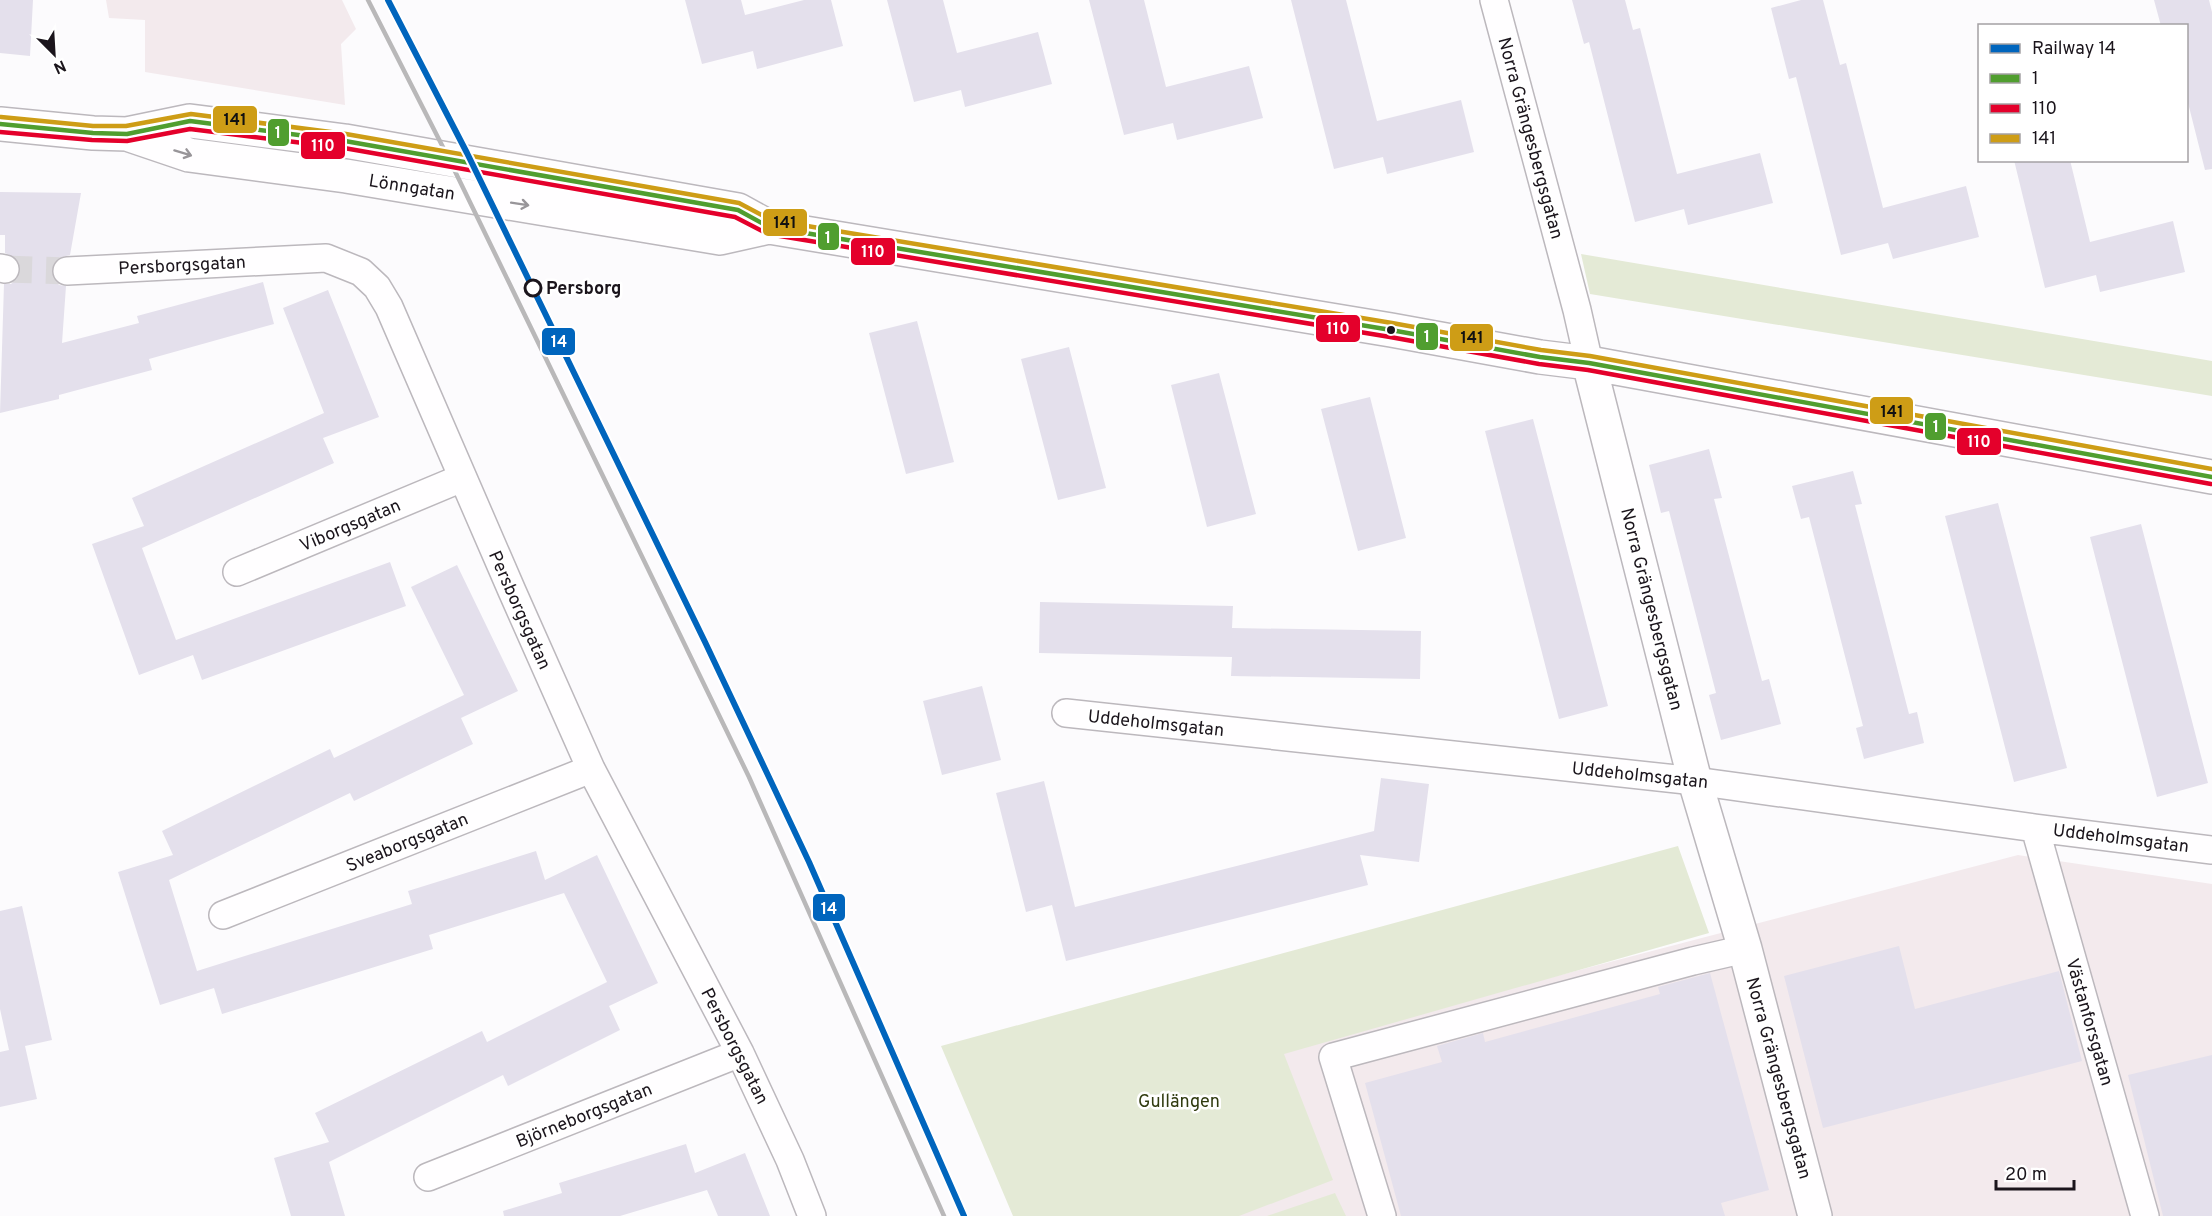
<svg xmlns="http://www.w3.org/2000/svg" width="2212" height="1216" font-family="Overpass,sans-serif">
	<style>
		.industrial { fill: #f3eaed }
		.green { fill: #e4ead6 }
		.building { fill: #e4e0ec }
		.lines { fill: none; stroke-linecap: round; stroke-linejoin: round }
		.minor-tunnel { stroke: #dad8db; stroke-width: 27; stroke-dasharray: 27 14; stroke-linecap: butt }
		.minor-casing { stroke: #bcb8bd; stroke-width: 30 }
		.tertiary-casing { stroke: #bcb8bd; stroke-width: 36 }
		.minor { stroke: #fffeff; stroke-width: 27 }
		.tertiary { stroke: #fffeff; stroke-width: 33 }
		.rail { stroke: #b9b8b9; stroke-width: 4.5 }
		.bus-1-casing { stroke: #fff; stroke-width: 9 }
		.bus-2-casing { stroke: #fff; stroke-width: 9 }
		.bus-3-casing { stroke: #fff; stroke-width: 9 }
		.bus-1 { stroke: #509e2f; stroke-width: 4.5 }
		.bus-2 { stroke: #e4002b; stroke-width: 4.5 }
		.bus-3 { stroke: #ce9d16; stroke-width: 4.5 }
		.rail-1-casing { stroke: #fff; stroke-width: 10 }
		.rail-1 { stroke: #0065bd; stroke-width: 6 }
		.oneway { stroke: #989599 }
		.stop-dot { fill: #fff; stroke: #1b151c; stroke-width: 3 }
		.bus-dot { fill: #1b151c; stroke: #fff; stroke-width: 2 }
		.labels { text-anchor: middle; stroke-width: 5; stroke-linejoin: round; paint-order: stroke }
		.street-label { font-size: 18px; fill: #1b151c; stroke: #fff }
		.stop-label { font-size: 18px; font-weight: bold; fill: #1b151c; stroke: #fff; text-anchor: start }
		.park-label { font-size: 18px; fill: #313c10; stroke: #fff }
		.line-badge { stroke: #fff; stroke-width: 2 }
		.badge-label { font-size: 16px; text-anchor: middle; font-weight: bold; fill: #fff }
		.pale-badge-label { font-size: 16px; text-anchor: middle; font-weight: bold; fill: #111 }
	</style>
	<rect width="100%" height="100%" fill="#fcfbfd"/>
	<path class="industrial" d="M106 0H342L356 29 341 44 345 105 145 72V20L109 18Z
		M2018 855 2212 884V1216H1031L1286 1047Z"/>
	<path class="green" d="M1581 254 2212 361V396L1590 294Z
		M1678 846 1709 933 1284 1054 1333 1180 1239 1216H1013L941 1046Z
		M1335 1193 1346 1216H1267Z"/>
	<path class="building" d="M0 0H33L30 56 0 53Z
		M685 0H741L745 15 804 0H831L843 46 757 69 753 51 702 64Z
		M887 0H943L957 53 1038 32 1052 84 965 107 961 90 914 102Z
		M1089 0H1144L1166 87 1249 66 1263 118 1177 140 1173 123 1124 135Z
		M1291 0H1346L1377 121 1461 100 1474 152 1387 174 1383 157 1334 169Z
		M1572 0H1625L1633 30 1640 28 1677 174 1760 153 1773 203 1688 225 1684 209 1635 222 1589 42 1584 44Z
		M1801 0H1823L1840 65 1846 63 1883 208 1966 186 1979 237 1893 259 1888 243 1841 255 1796 77 1789 79 1771 8Z
		M2154 0H2209L2212 12V169L2205 170 2187 99V26H2161Z
		M2014 160H2070L2090 242 2173 221 2185 272 2100 292 2096 275 2045 288Z
		M0 192 81 193 70 255 58 258 53 263 51 271 54 280 59 285 66 286 62 343 139 323 137 316 263 282 274 324 149 359 152 370 59 395V399L0 413 4 284H11L16 280 20 272V265L16 258 5 253V235H0Z
		M328 290 379 417 323 438 334 463 142 548 176 640 390 562 406 606 202 680 193 655 139 675 92 544 144 526 132 498 324 413 283 308Z
		M917 321 954 462 906 474 869 333Z
		M1069 347 1106 488 1058 500 1021 359Z
		M1219 373 1256 514 1207 527 1171 385Z
		M1370 397 1406 538 1358 551 1321 409Z
		M1533 419 1608 706 1559 719 1485 431Z
		M1709 449 1722 498 1714 499 1762 681 1769 679 1781 724 1721 740 1709 695 1716 693 1669 511 1661 513 1649 465Z
		M1853 471 1862 504 1855 505 1909 714 1917 712 1924 743 1864 759 1856 728 1863 726 1809 517 1801 519 1792 486Z
		M1998 503 2067 768 2014 782 1945 516Z
		M2141 524 2208 783 2157 797 2090 537Z
		M457 565 518 691 461 718 473 744 354 801 350 793 169 880 197 971 412 904 408 891 536 851 545 880 597 855 658 983 609 1006 620 1030 508 1086 503 1075 329 1162 345 1216H291L274 1158 329 1142 315 1113 482 1031 487 1042 607 982 564 893 429 935 433 949 222 1014 214 988 160 1005 118 872 173 855 162 831 330 749 334 758 464 695 411 587Z
		M1040 602 1233 606 1232 628 1421 631 1420 679 1231 676 1232 657 1039 653Z
		M982 686 1001 760 942 775 923 701Z
		M1381 778 1429 784 1419 862 1360 855 1368 885 1066 961 1052 905 1026 912 996 793 1044 781 1075 907 1374 831Z
		M22 906 52 1040 25 1046 37 1099 0 1107V1052L9 1050 0 1009V911Z
		M1899 946 1915 1009 2059 971 2082 1061 1823 1128 1784 976Z
		M1710 973 1769 1190 1721 1203 1725 1216H1401L1365 1083 1442 1062 1437 1046 1483 1033 1485 1042 1660 994 1658 987Z
		M2212 1055V1216H2163L2128 1075Z
		M686 1144 695 1173 745 1153 770 1216H718L707 1190 620 1216H504L503 1211 562 1193 559 1183Z"/>
	<g class="lines">
		<path class="minor-tunnel" d="M5 269 67 271"/>
		<g class="minor-casing">
			<path id="minor" d="M1494 0 1577 310 1589 363
				M0 268 5 269
				M67 271 326 258 361 272 377 287 389 307 512 591 591 769 740 1053 790 1160 812 1216
				M237 572 462 478
				M1066 713 1695 781 2035 828 2212 850
				M2035 828 2145 1216
				M223 915 591 769
				M428 1177 740 1053
				M1382 1216 1333 1057 1693 961 1745 949"/>
		</g>
		<g class="tertiary-casing">
			<path id="tertiary" d="M0 124 93 133 127 134 190 121 345 141 738 210 769 227 1391 330 1540 357 1589 363 2212 477
				M127 134 189 155 346 176 720 238 769 227
				M1589 363 1695 781 1745 949 1815 1216"/>
		</g>
		<use href="#minor" class="minor"/>
		<use href="#tertiary" class="tertiary"/>
		<path class="rail" d="M368 0 450 161 749 777 944 1216"/>
		<g class="bus-1-casing">
			<path id="bus-1" d="M0 124 93 133 127 134 190 121 345 141 738 210 769 227 1391 330 1540 357 1589 363 2212 477"/>
		</g>
		<g class="bus-2-casing">
			<path id="bus-2" d="M0 132 92 140 127 141 190 129 344 148 735 217 768 234 1390 337 1539 364 1588 370 2211 484"/>
		</g>
		<g class="bus-3-casing">
			<path id="bus-3" d="M1 117 93 126H126L191 114 346 134 739 203 771 220 1392 323 1541 350 1590 356 2212 469"/>
		</g>
		<use href="#bus-1" class="bus-1"/>
		<use href="#bus-2" class="bus-2"/>
		<use href="#bus-3" class="bus-3"/>
		<g class="rail-1-casing">
			<path id="rail-1" d="M388 0 467 153 705 642 809 862 964 1216"/>
		</g>
		<use href="#rail-1" class="rail-1"/>
	</g>
	<defs><path id="oneway-shaft" d="M-6 0H5M1.5-3L5.5 0L1.5 3" fill="none" stroke-width="1.6" stroke-linecap="round" stroke-linejoin="round" transform="scale(1.5)"/></defs>
	<g class="oneway">
		<use href="#oneway-shaft" transform="translate(183 153) rotate(17)"/>
		<use href="#oneway-shaft" transform="translate(520 204) rotate(9)"/>
	</g>
	<circle class="stop-dot" cx="533" cy="288" r="8"/>
	<circle class="bus-dot" cx="1391" cy="330" r="5"/>
	<g class="labels">
		<g class="street-label">
			<text transform="translate(1531 138) rotate(75)" y="6">Norra Grängesbergsgatan</text>
			<text transform="translate(412 187) rotate(9)" y="6">Lönngatan</text>
			<text transform="translate(182 265) rotate(-3)" y="6">Persborgsgatan</text>
			<text transform="translate(350 525) rotate(-23)" y="6">Viborgsgatan</text>
			<text transform="translate(1652 609) rotate(76)" y="6">Norra Grängesbergsgatan</text>
			<text transform="translate(520 610) rotate(66)" y="6">Persborgsgatan</text>
			<text transform="translate(1156 723) rotate(6)" y="6">Uddeholmsgatan</text>
			<text transform="translate(1640 775) rotate(6)" y="6">Uddeholmsgatan</text>
			<text transform="translate(2121 838) rotate(7)" y="6">Uddeholmsgatan</text>
			<text transform="translate(407 842) rotate(-22)" y="6">Sveaborgsgatan</text>
			<text transform="translate(2090 1022) rotate(74)" y="6">Västanforsgatan</text>
			<text transform="translate(735 1046) rotate(63)" y="6">Persborgsgatan</text>
			<text transform="translate(1779 1078) rotate(75)" y="6">Norra Grängesbergsgatan</text>
			<text transform="translate(584 1115) rotate(-22)" y="6">Björneborgsgatan</text>
		</g>
		<g class="stop-label">
			<text x="546" y="294">Persborg</text>
		</g>
		<g class="park-label">
			<text x="1179" y="1107">Gullängen</text>
		</g>
	</g>
	<g class="line-badge">
		<rect x="212" y="105" width="46" height="29" rx="6" fill="#ce9d16"/>
		<rect x="267" y="118" width="23" height="29" rx="6" fill="#509e2f"/>
		<rect x="300" y="131" width="46" height="29" rx="6" fill="#e4002b"/>
		<rect x="762" y="208" width="46" height="29" rx="6" fill="#ce9d16"/>
		<rect x="817" y="222" width="23" height="29" rx="6" fill="#509e2f"/>
		<rect x="850" y="237" width="46" height="29" rx="6" fill="#e4002b"/>
		<rect x="1315" y="314" width="46" height="29" rx="6" fill="#e4002b"/>
		<rect x="1415" y="322" width="24" height="29" rx="6" fill="#509e2f"/>
		<rect x="1449" y="323" width="45" height="29" rx="6" fill="#ce9d16"/>
		<rect x="541" y="327" width="35" height="29" rx="6" fill="#0065bd"/>
		<rect x="1869" y="396" width="45" height="29" rx="6" fill="#ce9d16"/>
		<rect x="1924" y="412" width="23" height="29" rx="6" fill="#509e2f"/>
		<rect x="1956" y="427" width="46" height="29" rx="6" fill="#e4002b"/>
		<rect x="812" y="893" width="34" height="29" rx="6" fill="#0065bd"/>
	</g>
	<g class="badge-label">
		<text x="278" y="138">1</text>
		<text x="323" y="151">110</text>
		<text x="828" y="243">1</text>
		<text x="873" y="257">110</text>
		<text x="1338" y="334">110</text>
		<text x="1427" y="342">1</text>
		<text x="559" y="347">14</text>
		<text x="1936" y="432">1</text>
		<text x="1979" y="447">110</text>
		<text x="829" y="914">14</text>
	</g>
	<g class="pale-badge-label">
		<text x="235" y="125">141</text>
		<text x="785" y="228">141</text>
		<text x="1472" y="343">141</text>
		<text x="1892" y="417">141</text>
	</g>
	<rect x="1978" y="24" width="210" height="138" fill="#ffffff" stroke="#a4a1a4" stroke-width="1.5"/>
	<rect x="1990" y="44" width="30" height="9" fill="#0065bd" stroke="#a4a1a4" stroke-width="1.5"/>
	<text x="2032" y="54" font-size="18" fill="#1b151c">Railway 14</text>
	<rect x="1990" y="74" width="30" height="9" fill="#509e2f" stroke="#a4a1a4" stroke-width="1.5"/>
	<text x="2032" y="84" font-size="18" fill="#1b151c">1</text>
	<rect x="1990" y="104" width="30" height="9" fill="#e4002b" stroke="#a4a1a4" stroke-width="1.5"/>
	<text x="2032" y="114" font-size="18" fill="#1b151c">110</text>
	<rect x="1990" y="134" width="30" height="9" fill="#ce9d16" stroke="#a4a1a4" stroke-width="1.5"/>
	<text x="2032" y="144" font-size="18" fill="#1b151c">141</text>
	<g transform="translate(54 54) rotate(156)" stroke="#ffffff" stroke-width="4.5" paint-order="stroke">
	<path d="M0-4.5L10 22L0 15L-10 22Z" fill="#1b151c"/>
	<text y="-9" font-size="16" font-weight="bold" text-anchor="middle" fill="#1b151c">N</text>
	</g>
	<path d="M1996 1180v9h78v-9" fill="none" stroke="#1b151c" stroke-width="3"/>
	<text x="2005" y="1180" font-size="18" fill="#1b151c" stroke="#ffffff" stroke-width="4.5" paint-order="stroke">20 m</text>
</svg>
